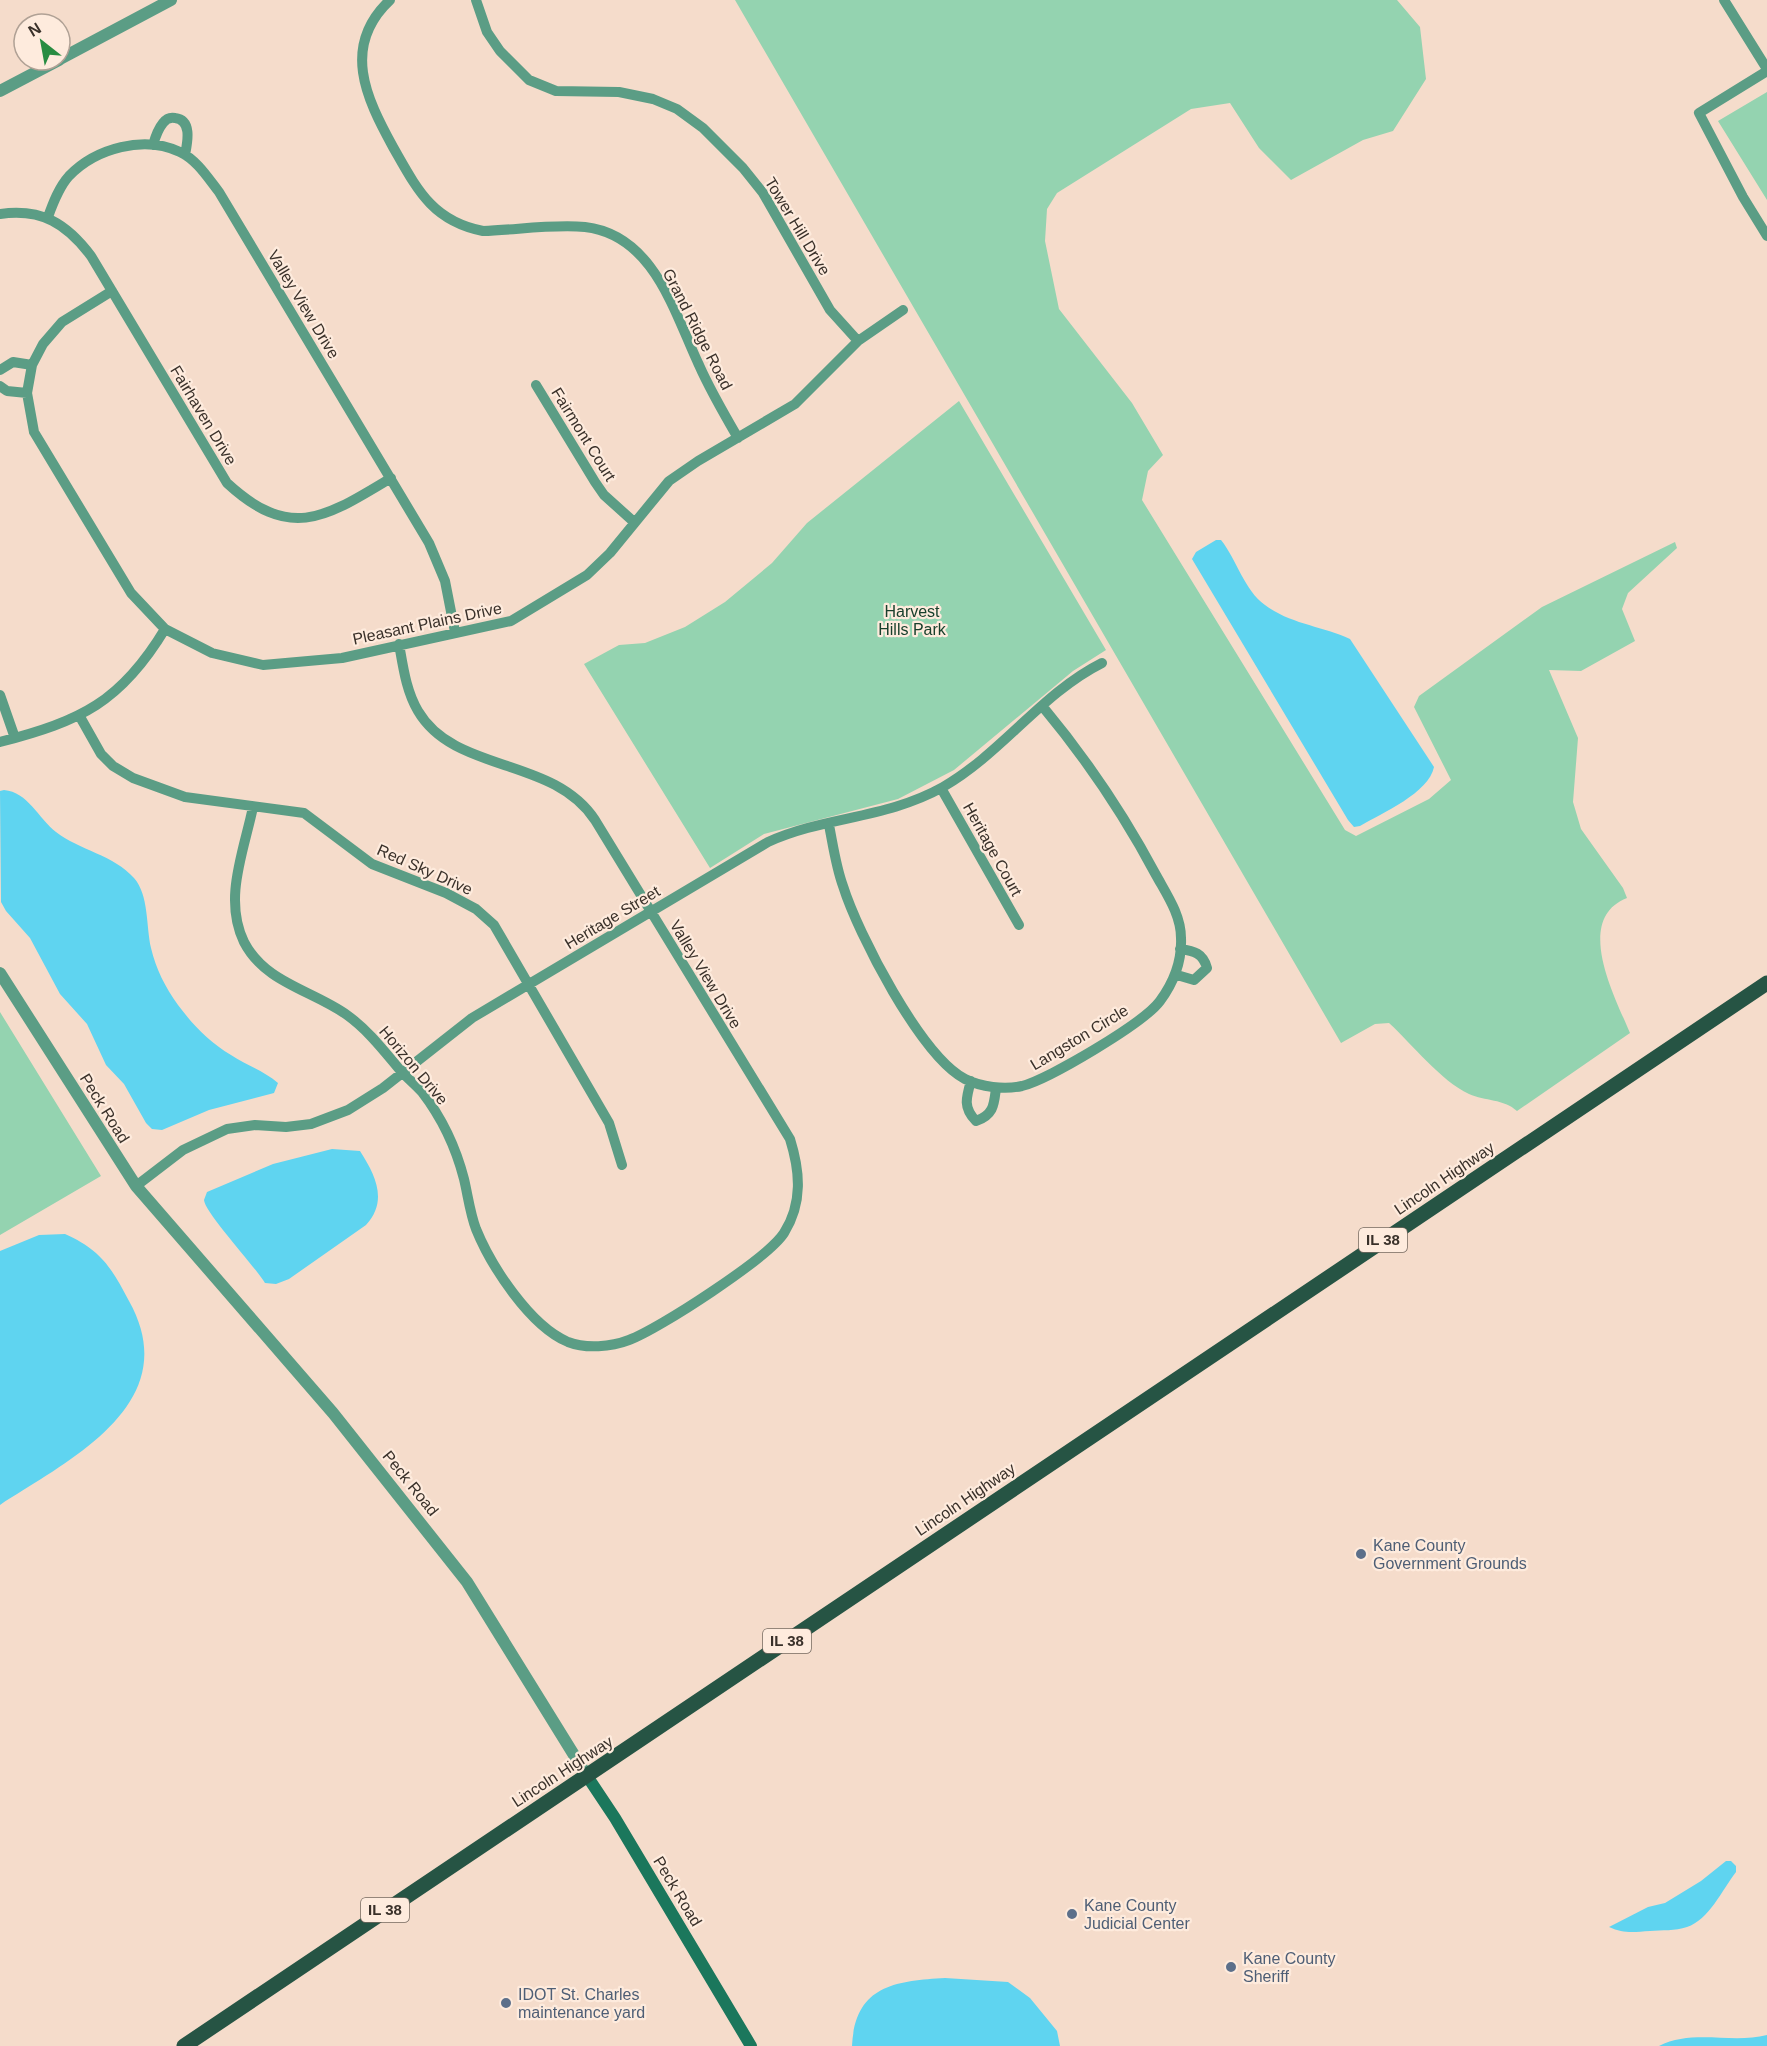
<svg xmlns="http://www.w3.org/2000/svg" width="1767" height="2046" font-family="Arial,sans-serif">
	<style>
		.green { fill: #94d3b0 }
		.water { fill: #5fd4f0 }
		.lines { fill: none; stroke-linecap: round; stroke-linejoin: round }
		.minor { stroke: #5b9d85; stroke-width: 10 }
		.tertiary { stroke: #5b9d85; stroke-width: 12 }
		.secondary { stroke: #1b775c; stroke-width: 12 }
		.primary { stroke: #265444; stroke-width: 15 }
		.service-dot { fill: #5c6f8a; stroke: #feebdd; stroke-width: 2 }
		.labels { text-anchor: middle; stroke-width: 4.5; stroke-linejoin: round; paint-order: stroke }
		.shield { fill: #feebdd; stroke: #756960; stroke-width: 1.5 }
		.shield-label { font-size: 15px; font-weight: bold; fill: #3a312a }
		.street-label { font-size: 16px; fill: #3a312a; stroke: #feebdd }
		.park-label { font-size: 16px; fill: #18402c; stroke: #feebdd }
		.service-label { font-size: 16px; fill: #4e5e75; stroke: #feebdd; text-anchor: start }
	</style>
	<rect width="100%" height="100%" fill="#f5dccb"/>
	<path class="green" d="M735 0H1397L1420 27 1426 79 1393 131 1363 140 1291 180 1259 148 1230 103 1191 109 1057 193 1047 209 1045 241 1059 309 1132 403 1163 455 1148 471 1142 500 1345 830 1356 836 1429 799 1451 780 1414 707 1419 696 1542 607 1675 542 1677 548 1628 593 1622 609 1635 641 1581 671 1549 670 1578 738 1573 802 1581 829 1623 888 1627 898C1573 919 1615 997 1630 1033L1517 1111C1504 1099 1485 1101 1469 1094 1441 1081 1412 1044 1389 1023L1375 1024 1341 1043Z
		M1767 92V200L1718 121Z
		M959 401 1106 650 1073 671 954 770 898 799 764 834 710 868 584 664 619 645 645 643 685 627 725 602 772 563 807 523Z
		M0 1012 101 1176 0 1235Z"/>
	<path class="water" d="M1216 540H1221C1237 560 1244 590 1265 605 1290 624 1322 626 1350 639L1434 767C1429 793 1382 813 1360 826L1354 827 1348 820 1192 559 1196 552Z
		M4 790C28 792 38 818 56 832 79 850 114 855 134 878 149 895 146 926 151 948 156 969 165 987 178 1005 193 1025 209 1042 231 1055 246 1065 264 1071 278 1083L274 1093 209 1110 162 1130 152 1129 146 1123 124 1084 106 1065 87 1024 60 994 30 938 6 911 1 902 0 791Z
		M332 1149 360 1151C376 1176 388 1201 366 1225L289 1279 276 1284 265 1283C254 1265 205 1213 204 1200L207 1192 273 1164Z
		M65 1234C101 1250 111 1267 129 1301 186 1403 71 1459 0 1505V1251L39 1235Z
		M1726 1861H1731L1736 1866V1872C1722 1890 1709 1920 1687 1927 1675 1931 1662 1930 1650 1931 1634 1932 1624 1934 1609 1927L1648 1907 1665 1903 1701 1881Z
		M945 1978 1008 1982 1030 1998 1057 2031 1060 2046H852C855 1986 894 1981 945 1978Z
		M1767 2035V2046H1659C1692 2029 1732 2044 1767 2035Z"/>
	<g class="lines">
		<path class="minor" d="M390 0C341 46 366 98 393 147 417 189 432 221 483 231 516 230 552 224 585 227 654 235 674 312 699 365 710 390 724 414 738 438
			M476 0 487 32 500 51 529 80 556 91 619 92 653 99 677 109 703 128 743 168 763 193 830 310 858 341
			M1724 0 1767 69
			M1767 71 1699 113 1743 197 1767 236
			M153 145C155 138 158 129 163 123 166 119 170 117 175 118 193 120 187 144 185 155
			M0 214C42 208 67 224 91 256L227 483C291 542 326 517 391 478
			M48 217C53 203 59 187 69 176 96 148 144 135 180 152 197 160 208 178 219 192L429 543 445 581 455 632
			M112 291 62 322 43 344 32 365 27 393 34 432 131 593 165 629 212 653 263 665 342 658 511 621 587 575 610 553 669 481 698 461 795 404 858 341 903 310
			M0 370 13 362 32 365
			M536 385 595 482 604 495 634 522
			M0 386 7 391 27 393
			M0 695 15 738
			M79 715 101 754 113 766 133 778 185 797 304 813 372 864 446 893 476 909 494 925 609 1123 622 1165
			M0 742C81 721 121 702 165 629
			M941 788 1019 925
			M253 807C244 851 223 899 244 942 265 983 312 990 347 1015 368 1030 384 1051 400 1070 407 1078 415 1084 422 1092 442 1118 456 1148 464 1179 468 1196 470 1213 476 1229 491 1266 530 1326 568 1342 586 1349 611 1347 629 1340 659 1329 768 1258 784 1233 803 1203 800 1171 790 1139L595 820C553 756 455 774 418 711 406 691 403 666 399 644
			M829 825C833 845 836 867 843 886 858 934 921 1056 965 1079 981 1087 1004 1090 1022 1086 1049 1079 1144 1023 1160 1001 1174 982 1182 961 1181 938 1181 915 1167 895 1156 875 1123 813 1088 761 1043 707
			M1177 975 1194 980 1207 968C1203 953 1194 951 1180 949
			M971 1081C966 1098 963 1108 976 1121 994 1115 994 1104 996 1088
			M136 1186 183 1150 227 1129 255 1125 286 1127 311 1124 348 1110 383 1088 472 1018 768 842C825 816 886 819 943 787 1002 753 1042 693 1102 663"/>
		<path class="tertiary" d="M60 59 171 0
			M0 91 59 60
			M0 973 136 1186 333 1413 467 1582 587 1776"/>
		<path class="secondary" d="M587 1776 615 1818 751 2046"/>
		<path class="primary" d="M184 2046 1767 983"/>
	</g>
	<g class="service-dot">
		<circle cx="1361" cy="1554" r="6"/>
		<circle cx="1072" cy="1914" r="6"/>
		<circle cx="1231" cy="1967" r="6"/>
		<circle cx="506" cy="2003" r="6"/>
	</g>
	<g class="labels">
		<g class="shield">
			<rect x="1359" y="1228" width="48" height="24" rx="4.5"/>
			<rect x="763" y="1629" width="48" height="24" rx="4.5"/>
			<rect x="361" y="1898" width="48" height="24" rx="4.5"/>
		</g>
		<g class="shield-label">
			<text x="1383" y="1245">IL 38</text>
			<text x="787" y="1646">IL 38</text>
			<text x="385" y="1915">IL 38</text>
		</g>
		<g class="street-label">
			<text transform="translate(798 226) rotate(59)" y="6">Tower Hill Drive</text>
			<text transform="translate(304 304) rotate(59)" y="6">Valley View Drive</text>
			<text transform="translate(698 329) rotate(63)" y="6">Grand Ridge Road</text>
			<text transform="translate(204 415) rotate(59)" y="6">Fairhaven Drive</text>
			<text transform="translate(584 434) rotate(58)" y="6">Fairmont Court</text>
			<text transform="translate(427 623) rotate(-12)" y="6">Pleasant Plains Drive</text>
			<text transform="translate(993 849) rotate(61)" y="6">Heritage Court</text>
			<text transform="translate(425 869) rotate(24)" y="6">Red Sky Drive</text>
			<text transform="translate(612 917) rotate(-31)" y="6">Heritage Street</text>
			<text transform="translate(706 974) rotate(59)" y="6">Valley View Drive</text>
			<text transform="translate(1079 1037) rotate(-31)" y="6">Langston Circle</text>
			<text transform="translate(414 1065) rotate(50)" y="6">Horizon Drive</text>
			<text transform="translate(105 1108) rotate(58)" y="6">Peck Road</text>
			<text transform="translate(1444 1178) rotate(-34)" y="6">Lincoln Highway</text>
			<text transform="translate(411 1483) rotate(51)" y="6">Peck Road</text>
			<text transform="translate(965 1499) rotate(-34)" y="6">Lincoln Highway</text>
			<text transform="translate(562 1771) rotate(-33)" y="6">Lincoln Highway</text>
			<text transform="translate(678 1891) rotate(59)" y="6">Peck Road</text>
		</g>
		<g class="park-label">
			<text x="912" y="617">Harvest<tspan x="912" dy="18">Hills Park</tspan></text>
		</g>
		<g class="service-label">
			<text x="1373" y="1551">Kane County<tspan x="1373" dy="18">Government Grounds</tspan></text>
			<text x="1084" y="1911">Kane County<tspan x="1084" dy="18">Judicial Center</tspan></text>
			<text x="1243" y="1964">Kane County<tspan x="1243" dy="18">Sheriff</tspan></text>
			<text x="518" y="2000">IDOT St. Charles<tspan x="518" dy="18">maintenance yard</tspan></text>
		</g>
	</g>
	<g transform="translate(42 42) rotate(329)"><circle r="28" fill="#feebdd" stroke="#b0a195" stroke-width="1.5"/>
	<path d="M0-4.5L10 22L0 15L-10 22Z" fill="#288c41"/>
	<text y="-9" font-size="16" font-weight="bold" text-anchor="middle" fill="#3a312a">N</text>
	</g>
</svg>
